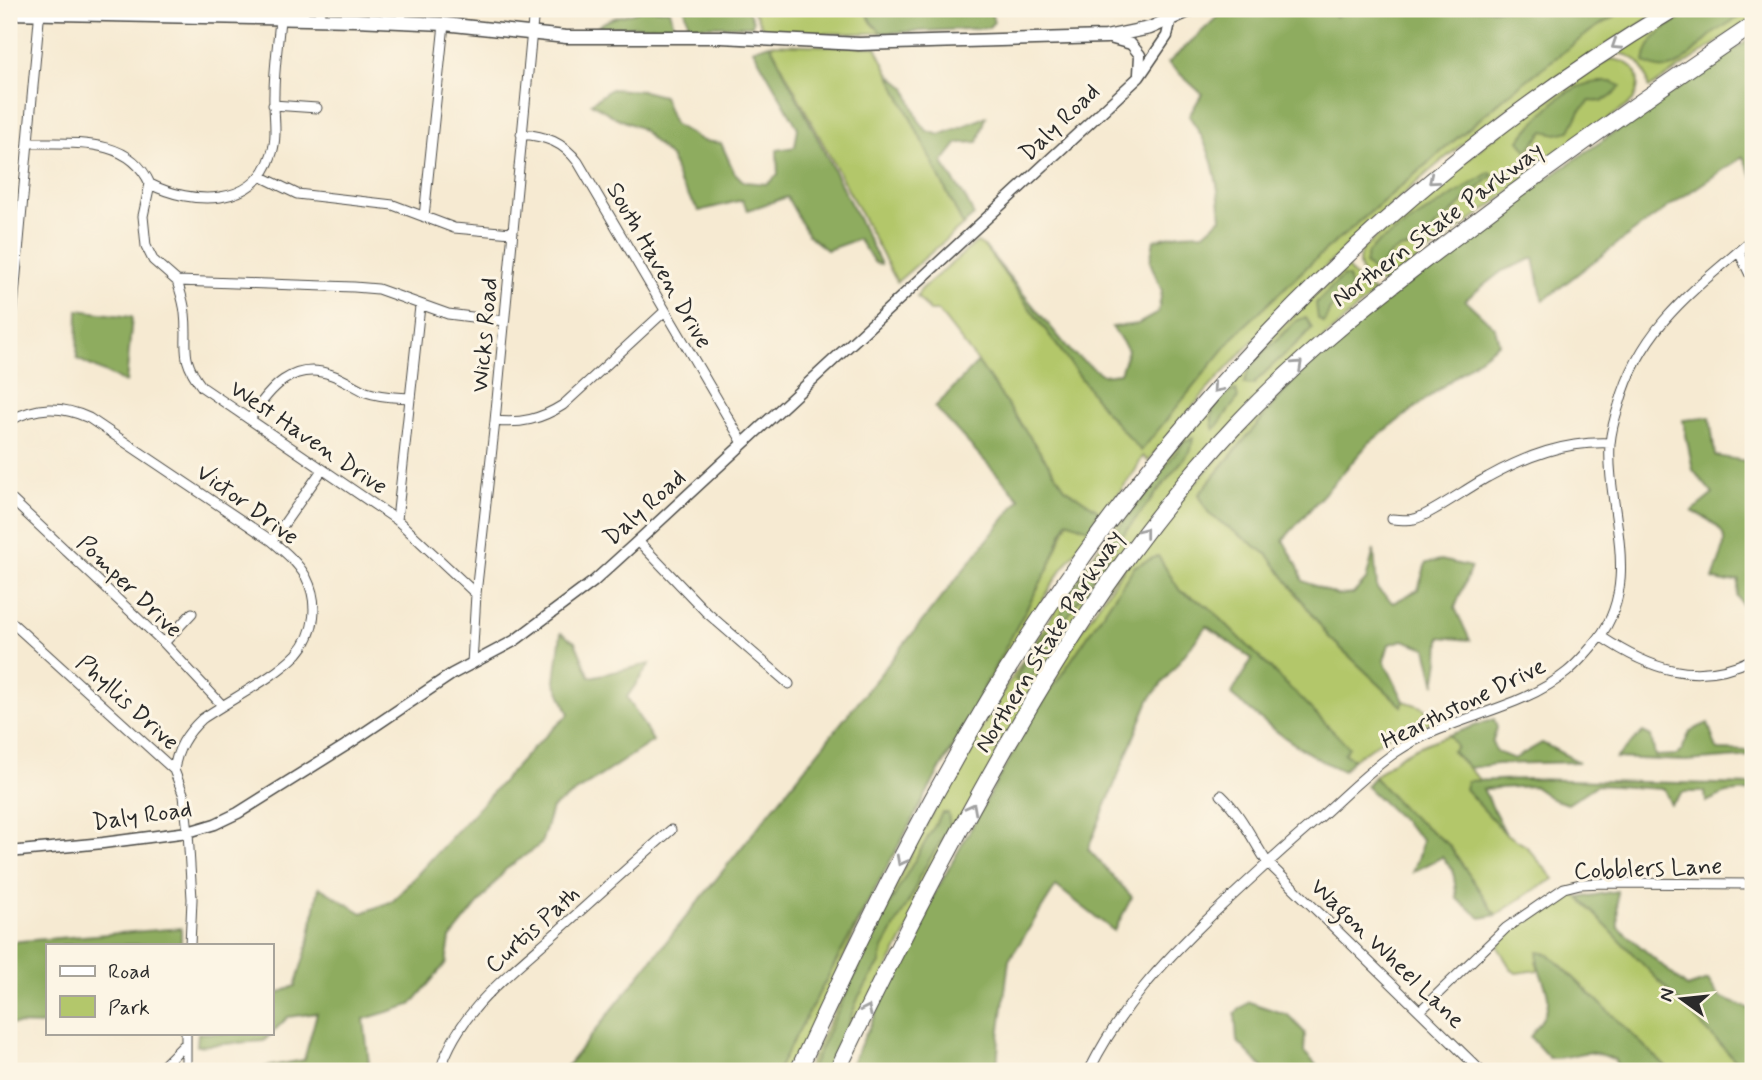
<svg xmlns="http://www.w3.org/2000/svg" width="1762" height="1080" font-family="Mynerve,sans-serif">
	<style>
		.green { fill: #b3c76b; stroke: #6f794b; stroke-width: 2 }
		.forest { fill: #8eac5f; stroke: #5c6c45; stroke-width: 2 }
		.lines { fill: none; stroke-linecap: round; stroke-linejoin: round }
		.minor-casing { stroke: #494844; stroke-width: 11 }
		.tertiary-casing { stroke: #494844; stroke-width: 13 }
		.secondary-casing { stroke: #494844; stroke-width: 15 }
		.motorway-casing { stroke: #494844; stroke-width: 18 }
		.minor { stroke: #fff; stroke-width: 9 }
		.tertiary { stroke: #fff; stroke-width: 10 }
		.secondary { stroke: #fff; stroke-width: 12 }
		.motorway { stroke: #fff; stroke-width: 16 }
		.oneway { stroke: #a0a0a0 }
		.labels { text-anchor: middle; stroke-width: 6; stroke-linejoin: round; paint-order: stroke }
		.street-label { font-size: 24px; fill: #2b2b2b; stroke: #fcf5e5 }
	</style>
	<rect width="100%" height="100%" fill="#fcf5e5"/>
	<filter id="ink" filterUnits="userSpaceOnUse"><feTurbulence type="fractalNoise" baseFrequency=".0143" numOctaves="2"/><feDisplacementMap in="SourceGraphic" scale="14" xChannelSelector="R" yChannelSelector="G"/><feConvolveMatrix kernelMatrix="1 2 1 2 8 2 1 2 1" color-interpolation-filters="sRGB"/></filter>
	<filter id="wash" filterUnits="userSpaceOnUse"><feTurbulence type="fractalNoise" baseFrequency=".00686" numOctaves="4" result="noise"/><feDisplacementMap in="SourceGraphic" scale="28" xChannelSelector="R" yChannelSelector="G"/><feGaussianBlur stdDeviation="1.57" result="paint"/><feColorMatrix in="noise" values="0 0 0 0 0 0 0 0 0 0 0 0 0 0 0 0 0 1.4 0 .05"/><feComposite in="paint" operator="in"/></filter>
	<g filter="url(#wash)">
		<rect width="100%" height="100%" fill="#f6ead2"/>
		<path class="green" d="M752 9H864L872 23 882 33 766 34Z
			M1626 9H1664C1610 43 1555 76 1503 113 1426 169 1356 235 1289 303 1240 354 1191 405 1148 461L1143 456 1135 471 1058 575 935 778 1049 567 1068 521 1097 510 1065 488 978 362 938 311H930L917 297 920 290 977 242 984 246 1106 412 1208 368 1238 332 1312 262 1511 92 1592 30Z
			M1690 9H1753V18L1650 88 1648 87C1647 68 1636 54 1616 53Z
			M770 44 876 47 963 225 897 282Z
			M1610 59C1636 61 1644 78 1633 101L1386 283C1364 286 1353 267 1363 249L1489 141 1600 64Z
			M1347 267 1361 285 1375 292 1250 405 1053 656 833 1071H806C847 984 888 896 934 811 997 696 1067 586 1147 483 1207 405 1272 330 1347 267Z
			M1296 378 1198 495 1210 514 1268 555 1329 637 1402 706 1404 701 1422 707 1436 719C1423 725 1407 736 1392 733L1354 759 1343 754 1348 747 1208 606 1180 591 1158 556 1135 566 1031 720C1049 689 1065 657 1084 627 1143 534 1219 455 1296 378Z
			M1449 735 1457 747 1452 751 1481 781H1467L1506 834 1526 846 1554 879 1532 891 1496 915 1449 845 1405 811 1374 777C1400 753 1415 747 1449 735Z
			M1571 891 1579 898 1747 1071H1670L1549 954 1536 961 1539 970 1516 973 1511 969 1498 947C1504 934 1510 928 1524 922L1523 919Z
			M868 902 794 1071H777Z"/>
		<path class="forest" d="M642 9 670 10 674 26 598 27C610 15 628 17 642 9Z
			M685 9H747L753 21 752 26H689Z
			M864 9H990L994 22 988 28 882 33 872 23Z
			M1226 9H1328L1336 17 1347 9H1626L1592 30 1511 92 1312 262 1238 332 1141 451 1106 412 984 246 1072 353 1103 375 1120 373 1128 350 1112 327 1138 324 1158 313 1162 291 1150 262 1154 240 1180 234 1204 233 1221 218C1218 179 1212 147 1189 116L1202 94 1168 63Z
			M1697 9H1750C1738 20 1721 26 1709 37 1689 55 1673 81 1644 62 1647 34 1674 22 1697 9Z
			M1753 37V178L1743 157C1674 201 1607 250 1543 301L1534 258 1502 271 1465 300 1495 328 1499 343 1369 443 1283 540 1298 567 1303 581 1337 595 1353 594 1366 580 1374 550 1377 589 1393 603 1418 590 1426 563 1441 560 1471 567 1455 608 1470 640 1440 637 1439 660 1435 685 1426 648 1403 640 1389 644 1384 661 1404 701 1402 706 1329 637 1268 555 1209 514 1199 494 1296 378 1365 317 1519 198Z
			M770 44 881 264 875 263 858 239 827 250 808 235 787 197 748 210 742 200 699 211 679 182 671 158 640 128 615 117 591 103 611 89 643 91 663 96 674 124 703 141 721 143 734 172 744 182 767 184 778 175 777 150 795 147 798 128 753 49Z
			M889 74 906 88 918 119 927 131 940 135 986 117 978 142 958 143 943 162C952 183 966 193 974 216L963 225Z
			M1598 82H1611L1621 86C1612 98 1605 103 1590 101L1580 111 1570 131 1557 134 1544 131 1527 151 1519 140C1542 115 1562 85 1598 82Z
			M1490 172 1493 175 1447 217C1436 222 1428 238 1418 247 1414 248 1410 247 1406 248 1393 248 1385 260 1379 270L1373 271 1365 264 1368 252 1379 242Z
			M1343 276 1348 277 1352 292 1330 309 1324 323 1318 319 1316 303Z
			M78 310 132 317 126 383 77 359Z
			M1306 317 1312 328C1293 349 1271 364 1253 385L1244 384 1249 369 1256 360 1296 321Z
			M978 362 1065 488 1098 510 1091 530 1067 521 1049 567 777 1071H563L1020 499 935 407Z
			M1236 390 1238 398 1214 430C1207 412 1217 394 1236 390Z
			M1710 417 1715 456 1753 462V618L1750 617 1737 596 1739 580 1724 582 1713 579C1726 540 1736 532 1692 511L1713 494 1693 470 1683 420Z
			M1193 438 1191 450 1113 547 1066 619 1060 618 1063 609 1080 579 1183 443Z
			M1158 556 1180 591 1208 606 1349 747 1344 754 1354 759 1343 771C1301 753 1266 724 1231 695L1252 659 1207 626 1149 700 1088 849 1132 897 1114 931 1056 886 1009 960 999 1037 997 1071H848L924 913 1031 720 1135 566Z
			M1047 630 1051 633 1052 642 1032 677 1023 682 1015 680 1022 666Z
			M561 633 575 642 590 677 650 664 627 697 653 741 552 808 541 844 506 869 450 939 446 963 411 1005 364 1019 369 1064 366 1071H268L265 1067 304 1060 317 1013 288 1017 264 1041 197 1046 198 1033H271V996L295 986 308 945 319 887 362 913 393 901 533 748 569 714 555 681Z
			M1494 719 1497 728 1492 743 1497 752 1514 759 1542 743 1579 762 1496 764 1469 768 1452 751 1457 747 1449 735Z
			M1708 723 1717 750 1753 751V756L1686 761 1616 758 1643 732 1651 736 1655 756 1677 755 1682 750 1690 731Z
			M1374 777 1405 811 1449 845 1496 915 1481 918 1457 899 1453 870 1442 857 1413 872 1420 853 1422 839 1366 786Z
			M1529 779 1753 785V800L1749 791 1726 793 1706 802 1705 792H1683L1671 805 1664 789 1597 785 1568 804 1552 799 1533 786 1483 789 1506 834 1465 789 1467 781Z
			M942 813H948L950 826 919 877 915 890 883 948 880 963 859 996 838 1050 824 1071H810L882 917Z
			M1617 891 1618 927 1687 987 1708 980 1719 997 1750 1009 1753 1014V1071H1747L1736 1061 1579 898Z
			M181 928V945H47V1025L9 1024V942Z
			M1538 952 1549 954 1670 1071H1622L1618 1069 1615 1060C1582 1044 1580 1059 1549 1058L1530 1037C1537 1027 1547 1014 1548 1002 1550 985 1534 971 1538 952Z
			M1249 1002 1288 1015 1305 1033 1304 1052 1322 1071H1266L1237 1041 1235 1013Z"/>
	</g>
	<g filter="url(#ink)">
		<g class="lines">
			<g class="minor-casing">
				<path id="minor" d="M319 20 320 9
					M401 23 402 9
					M273 105 317 108
					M521 134C546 136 563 142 578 162L743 443
					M29 143C73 144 129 136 150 184 191 205 256 208 272 153 278 135 273 113 274 94 274 69 278 44 280 19
					M260 176 297 194 393 205 454 228 512 233
					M150 184 143 216 146 246 153 260 177 281 354 287 378 289 448 314 504 321
					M424 217 444 24
					M1739 252 1753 281
					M177 281C180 291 184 302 185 313 189 348 178 356 202 387L397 520 476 594
					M9 352 40 9
					M250 419C269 389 293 360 332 375 344 379 355 387 366 392 380 397 395 397 409 398
					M9 421C36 406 61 405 89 418L272 541C285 552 298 563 306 577 319 602 316 633 297 654 274 678 231 699 202 719 186 734 177 749 174 770
					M495 421C521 424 541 419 563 405L665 311
					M9 497 164 643 222 705
					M1392 519C1399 519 1407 521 1414 519 1427 517 1472 485 1488 477 1526 456 1566 441 1610 443
					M397 520 420 306
					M272 541 322 470
					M638 541 705 611 789 684
					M9 620 174 770 184 796 188 832 192 899 190 945
					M1600 636C1649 669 1696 687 1753 659
					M164 643 192 613
					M472 664 476 594 495 421 534 9
					M1221 795C1241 814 1252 839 1267 862L1481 1071
					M1421 1010 1506 928 1564 888 1580 884 1605 883 1753 884
					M186 1033V1071
					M158 1071 185 1044
					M440 1071C458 1010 513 971 559 930 596 897 633 863 671 830
					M1089 1071C1121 1007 1161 964 1212 915 1247 882 1281 850 1318 819 1343 797 1368 771 1396 752 1448 716 1518 712 1567 672 1578 663 1589 650 1598 639 1643 581 1606 508 1610 444 1611 431 1615 417 1619 405 1641 326 1694 290 1753 239"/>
			</g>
			<g class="tertiary-casing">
				<path id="tertiary" d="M1106 37 1131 44 1140 55 1139 74
					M9 852 103 843 188 832 215 824 238 813 345 746 452 674 514 641 593 582 638 541 1139 77 1167 36 1173 9"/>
			</g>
			<g class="secondary-casing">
				<path id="secondary" d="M9 13 356 20 444 24 566 37H721L859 44 1106 37 1150 28 1193 9"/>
			</g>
			<g class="motorway-casing">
				<path id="motorway" d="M798 1071C870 914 948 757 1044 613 1207 369 1422 159 1674 9
					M837 1071C876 990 917 909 960 830 1038 685 1122 546 1236 425 1305 352 1383 291 1463 231 1558 159 1655 91 1753 25"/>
			</g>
			<use href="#minor" class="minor"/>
			<use href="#tertiary" class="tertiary"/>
			<use href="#secondary" class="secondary"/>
			<use href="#motorway" class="motorway"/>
		</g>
		<defs><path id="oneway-chevron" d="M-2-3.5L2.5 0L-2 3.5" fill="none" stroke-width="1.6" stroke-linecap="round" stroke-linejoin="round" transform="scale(1.75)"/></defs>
		<g class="oneway">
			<use href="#oneway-chevron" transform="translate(1616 45) rotate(147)"/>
			<use href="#oneway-chevron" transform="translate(1433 180) rotate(140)"/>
			<use href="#oneway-chevron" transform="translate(1298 365) rotate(-43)"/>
			<use href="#oneway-chevron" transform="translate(1217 388) rotate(131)"/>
			<use href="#oneway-chevron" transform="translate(1144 532) rotate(-52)"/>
			<use href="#oneway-chevron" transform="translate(972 808) rotate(-62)"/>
			<use href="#oneway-chevron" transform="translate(901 861) rotate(118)"/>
			<use href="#oneway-chevron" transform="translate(867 1010) rotate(-64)"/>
		</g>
	</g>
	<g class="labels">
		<g class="street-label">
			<text transform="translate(1059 122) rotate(-44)" y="8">Daly Road</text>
			<text transform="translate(1437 224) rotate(-37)" y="8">Northern State Parkway</text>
			<text transform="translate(660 265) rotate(60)" y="8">South Haven Drive</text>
			<text transform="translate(484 335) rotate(-85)" y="8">Wicks Road</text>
			<text transform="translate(309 437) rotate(34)" y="8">West Haven Drive</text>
			<text transform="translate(248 504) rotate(36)" y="8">Victor Drive</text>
			<text transform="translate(644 507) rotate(-42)" y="8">Daly Road</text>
			<text transform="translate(130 586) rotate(44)" y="8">Pomper Drive</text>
			<text transform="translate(1048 641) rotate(-58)" y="8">Northern State Parkway</text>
			<text transform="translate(128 702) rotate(42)" y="8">Phyllis Drive</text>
			<text transform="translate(1463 703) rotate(-26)" y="8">Hearthstone Drive</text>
			<text transform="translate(142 815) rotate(-8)" y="8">Daly Road</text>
			<text transform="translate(1648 868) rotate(-2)" y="8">Cobblers Lane</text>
			<text transform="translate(532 929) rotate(-42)" y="8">Curtis Path</text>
			<text transform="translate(1388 953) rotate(44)" y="8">Wagon Wheel Lane</text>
		</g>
	</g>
	<rect width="1762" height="1080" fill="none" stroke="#fcf5e5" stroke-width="35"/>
	<rect x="46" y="944" width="228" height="91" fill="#fcf5e5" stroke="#a8a49b" stroke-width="2"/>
	<rect x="60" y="966" width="35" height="10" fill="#ffffff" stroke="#a8a49b" stroke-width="2"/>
	<text x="108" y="978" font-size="21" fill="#2b2b2b">Road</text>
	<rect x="60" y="996" width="35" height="21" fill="#b3c76b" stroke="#a8a49b" stroke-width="2"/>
	<text x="108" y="1014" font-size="21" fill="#2b2b2b">Park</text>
	<g transform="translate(1682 999) rotate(285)" stroke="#fcf5e5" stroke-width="5" paint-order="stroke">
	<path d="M0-5L12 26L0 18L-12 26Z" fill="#2b2b2b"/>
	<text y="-10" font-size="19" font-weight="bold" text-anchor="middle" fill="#2b2b2b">N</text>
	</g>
</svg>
